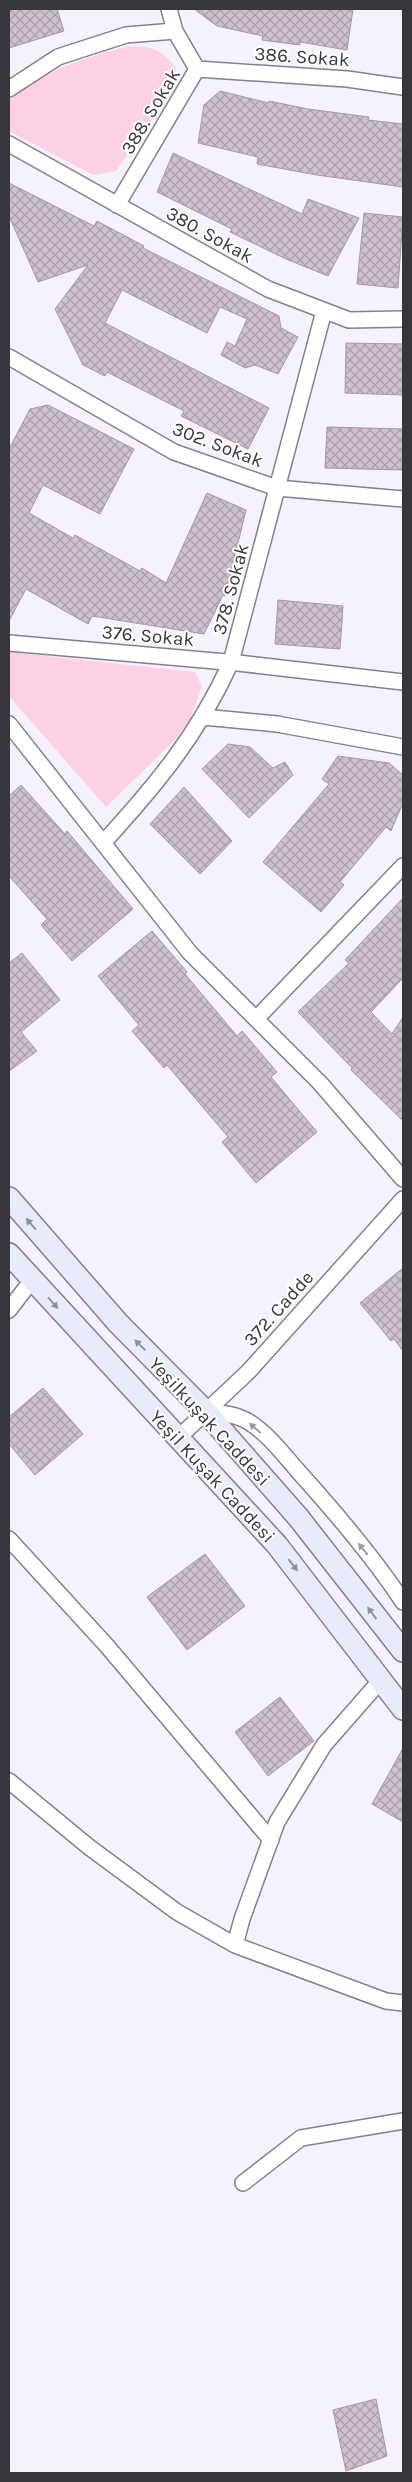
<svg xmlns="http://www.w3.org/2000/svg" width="412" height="2482" font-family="Karla,sans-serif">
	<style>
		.park { fill: #fdd1e3 }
		.building { fill: url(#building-cross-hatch); stroke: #a597a5 }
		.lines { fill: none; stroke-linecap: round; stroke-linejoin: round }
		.minor-casing { stroke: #847f8f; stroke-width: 18 }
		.secondary-casing { stroke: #847f8f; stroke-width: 24 }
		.minor { stroke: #fff; stroke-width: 15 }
		.secondary { stroke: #e8ebfa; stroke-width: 21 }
		.oneway { fill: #90909c }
		.oneway2 { fill: #9c9a9e }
		.labels { text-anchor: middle; stroke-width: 4; stroke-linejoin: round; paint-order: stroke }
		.street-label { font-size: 19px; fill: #38363d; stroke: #fff }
	</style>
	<defs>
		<pattern id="building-cross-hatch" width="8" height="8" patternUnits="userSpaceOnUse" patternTransform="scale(1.25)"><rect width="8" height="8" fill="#cfc0cf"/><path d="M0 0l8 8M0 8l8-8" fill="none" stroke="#a99da9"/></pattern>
	</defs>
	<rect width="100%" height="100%" fill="#f6f2fd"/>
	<path class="park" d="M129 46C153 46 161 49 176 68 174 95 132 147 116 171L93 175 9 131V98C42 71 88 57 129 46Z
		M9 652 195 672 202 687 189 722 172 743 106 807 9 696Z"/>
	<path class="building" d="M9 9H57L64 31 9 48Z
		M194 9H353L347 50 300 42V45L262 40 263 36 217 26Z
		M220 91 269 103V101L308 109 369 117 368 120 403 124V187L317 175 257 164 258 157 198 143 204 105Z
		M173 153 302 214 308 199 359 218 328 276 286 259 230 232 232 229 157 192Z
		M9 183 94 226 97 221 144 246 143 248 279 316 281 328 298 337 278 374 255 365 245 368 221 355 227 342 235 346 247 319 220 307 207 333 122 290 105 323 269 408 248 449 181 416 184 411 107 372 105 376 83 365 55 309 88 265 38 282 9 216Z
		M364 213 403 217 398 288 357 284Z
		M346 343 403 344V395L345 393Z
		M48 405 134 449 100 514 43 485 29 513 73 538 75 535 140 571 142 568 166 583 207 493 246 510 225 596 223 595 204 634 92 616 88 624 26 589 9 621V449L30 409Z
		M327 427 403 429 402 470 325 468Z
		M278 600 343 606 340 649 275 644Z
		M228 744 250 747 273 768 285 762 293 775 249 818 202 769Z
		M338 756 389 763 403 775V803L391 831 386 827 340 882 344 885 321 912 263 862 329 784 322 779Z
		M21 785 65 834 67 831 133 909 72 961 41 925 47 919 9 876V796Z
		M184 787 232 841 200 874 150 824Z
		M403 898V978L371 1012 392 1034 403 1017V1121L351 1070 352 1068 298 1012 349 963 345 960Z
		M152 931 187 972 185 974 237 1036 242 1031 277 1072 271 1077 317 1132 256 1183 222 1142 228 1137 167 1065 164 1068 132 1031 139 1025 98 976Z
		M22 953 60 1000 21 1032 37 1051 9 1071V963Z
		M403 1268V1351L394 1339 391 1341 360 1303Z
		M43 1388 83 1434 35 1475 9 1444V1417Z
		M205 1554 245 1606 187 1650 147 1597Z
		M280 1697 314 1741 268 1776 235 1732Z
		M403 1748V1822L372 1804Z
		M376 2399 387 2456 346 2471 333 2410Z"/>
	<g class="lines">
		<g class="minor-casing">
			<path id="minor" d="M197 69 347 79 403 87
				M9 89 58 57 126 35 175 31
				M9 144 268 289 349 320 403 319
				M117 205 197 69 175 31 169 9
				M9 357 174 452 277 488 403 499
				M9 643 238 663 403 682
				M203 717 277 724 403 747
				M9 724 190 953 320 1083 403 1179
				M103 843C156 785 198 735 231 662L324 311
				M256 1019 403 866
				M9 1310 32 1280
				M205 1411C220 1413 236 1414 249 1422 268 1434 283 1454 298 1471 335 1512 372 1555 403 1602
				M177 1439 249 1371 403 1199
				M9 1539 107 1646 271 1840
				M9 1781 89 1847 177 1912 235 1945 386 2001 403 2003
				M235 1945 242 1919 277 1822 324 1745 380 1681
				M243 2183 301 2138 403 2121"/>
		</g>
		<g class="secondary-casing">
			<path id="secondary" d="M9 1198 118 1323 205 1411 298 1517 403 1651
				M9 1254 277 1545 403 1709"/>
		</g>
		<use href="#minor" class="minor"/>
		<use href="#secondary" class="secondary"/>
	</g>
	<defs><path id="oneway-solid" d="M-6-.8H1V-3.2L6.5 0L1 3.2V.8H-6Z" transform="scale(1.25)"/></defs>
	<g class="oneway">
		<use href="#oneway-solid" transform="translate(31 1224) rotate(-131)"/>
		<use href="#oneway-solid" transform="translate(53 1303) rotate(48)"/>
		<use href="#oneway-solid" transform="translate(140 1345) rotate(-135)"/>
		<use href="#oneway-solid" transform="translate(293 1565) rotate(52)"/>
		<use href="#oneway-solid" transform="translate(372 1613) rotate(-126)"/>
	</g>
	<g class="oneway2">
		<use href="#oneway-solid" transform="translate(255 1428) rotate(-139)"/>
		<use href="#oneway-solid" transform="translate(363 1549) rotate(-129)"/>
	</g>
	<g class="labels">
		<g class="street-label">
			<text transform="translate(302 56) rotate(4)" y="7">386. Sokak</text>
			<text transform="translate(150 111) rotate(-59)" y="7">388. Sokak</text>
			<text transform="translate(210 234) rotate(29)" y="7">380. Sokak</text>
			<text transform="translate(218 444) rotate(21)" y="7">302. Sokak</text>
			<text transform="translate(230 589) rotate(-75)" y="7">378. Sokak</text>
			<text transform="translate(148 635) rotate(5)" y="7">376. Sokak</text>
			<text transform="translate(278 1308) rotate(-48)" y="7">372. Cadde</text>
			<text transform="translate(210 1421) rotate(47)" y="7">Yeşilkuşak Caddesi</text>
			<text transform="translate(213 1476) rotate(47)" y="7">Yeşil Kuşak Caddesi</text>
		</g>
	</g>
	<rect width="412" height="2482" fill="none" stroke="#38363d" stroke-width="20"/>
</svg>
